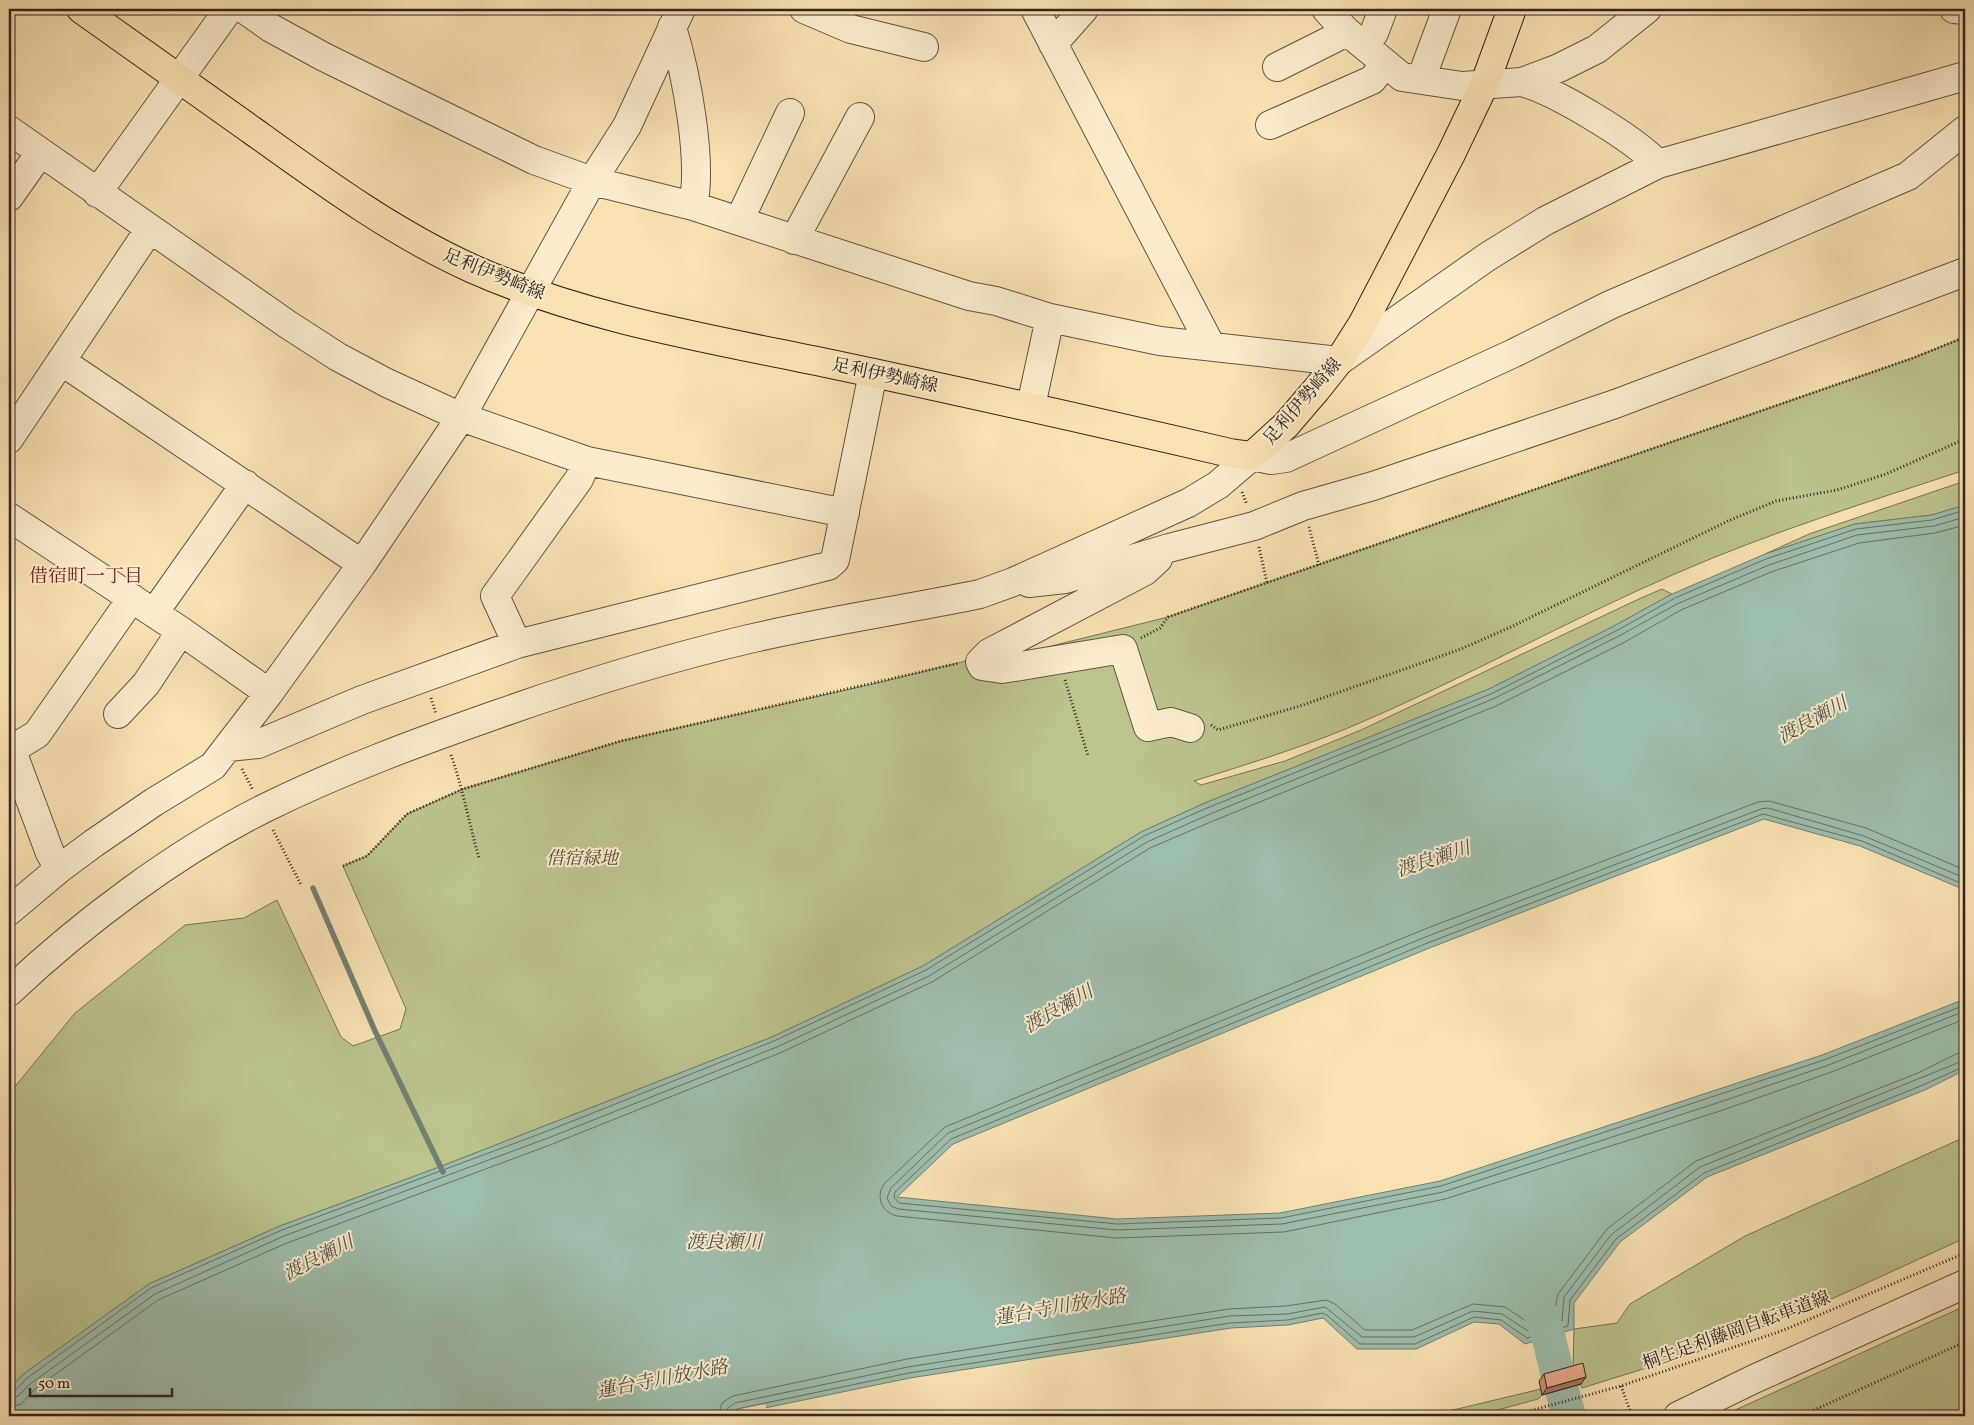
<svg xmlns="http://www.w3.org/2000/svg" width="1974" height="1425" font-family="Vollkorn,'Noto Serif JP',serif">
	<style>
		.green { fill: #bcc38d; stroke: #767456 }
		.water { fill: #9ebead; stroke: #728074 }
		.pier { fill: #f9e2b2 }
		.lines { fill: none; stroke-linecap: round; stroke-linejoin: round }
		.shore { stroke: #677166; stroke-width: 1 }
		.stream { stroke: #728074; stroke-width: 5.5 }
		.river { stroke: #9ebead; stroke-width: 34 }
		.minor-casing { stroke: #625444; stroke-width: 30 }
		.major-casing { stroke: #30241f; stroke-width: 30 }
		.path { stroke: #30241f; stroke-width: 3; stroke-dasharray: 1 2.5; stroke-linecap: butt }
		.minor { stroke: #fbeccd; stroke-width: 28 }
		.major { stroke: #f9e2b2; stroke-width: 28 }
		.wall { fill: #c99376; stroke: #30241f }
		.shaded-wall { fill: #a47860; stroke: #30241f }
		.building { fill: #eaab89; stroke: #30241f }
		.labels { text-anchor: middle; stroke-width: 4; stroke-linejoin: round; paint-order: stroke }
		.street-label { font-size: 18px; fill: #30241f; stroke: #fbeccd }
		.park-label { font-size: 18px; font-style: italic; fill: #534c3a; stroke: #fbeccd }
		.neighbourhood-label { font-size: 19px; fill: #7a1f14; stroke: #fbeccd }
		.water-label { font-size: 19px; font-style: italic; fill: #51524a; stroke: #fbeccd }
	</style>
	<rect width="100%" height="100%" fill="#f9e2b2"/>
	<filter id="stains"><feTurbulence type="fractalNoise" baseFrequency=".004" numOctaves="4"/><feColorMatrix values="0 0 0 0 .2 0 0 0 0 .09 0 0 0 0 .02 0 0 0 .5 -.17"/></filter>
	<radialGradient id="worn" r=".72"><stop offset=".6" stop-color="#630" stop-opacity="0"/><stop offset="1" stop-color="#630" stop-opacity=".3"/></radialGradient>
	<path class="green" d="M1965 337V470C1868 502 1771 532 1677 573 1566 621 1460 681 1348 728 1297 749 1245 765 1194 781L1201 785 1285 761 1361 730 1641 598 1662 589 1672 594 1614 626 1489 689 1205 803 1141 832 923 966 772 1037 442 1166 280 1226 149 1284 22 1375 9 1390V1094L75 1013 185 925 244 918 277 900 341 1037 353 1046 400 1029 406 1009 343 866 367 856 407 814 463 789 621 741 881 682 962 662 978 656 1015 655 1168 617 1913 358Z
		M1965 481V505L1932 515 1855 524 1765 554 1809 534Z
		M1965 1137V1238L1834 1298 1701 1351 1582 1388 1573 1372 1574 1329 1617 1323 1630 1304 1745 1236Z
		M1965 1306V1416H1722Z
		M1541 1389 1542 1395 1538 1399 1476 1416H1428Z"/>
	<path class="water" d="M1965 505V890L1860 846 1764 819 1432 947 953 1144 897 1197 1117 1219 1280 1213 1440 1181 1822 1055 1965 999V1070L1925 1090 1707 1177 1620 1242 1574 1303V1329L1525 1344 1499 1324 1474 1322 1416 1349H1357L1323 1318 1288 1325 1231 1328 910 1378 726 1416H9V1390L22 1375 149 1284 280 1226 442 1166 772 1037 923 966 1141 832 1205 803 1489 689 1614 626 1672 594 1765 554 1855 524 1932 515Z"/>
	<path class="pier" d="M765 1404 767 1410 732 1416 731 1411Z"/>
	<g class="lines">
		<path class="shore" d="M1965 870 1866 828 1769 801 1758 802 1425 929 945 1127 885 1183C875 1196 881 1212 897 1216L1116 1238 1284 1232 1445 1199 1720 1111 1829 1073 1965 1019
			M1965 878 1864 836 1768 808 1761 809 1428 936 948 1133 891 1188 887 1198 891 1206 898 1209 1117 1230 1282 1224 1443 1192 1717 1103 1826 1066 1965 1011
			M1965 885 1862 841 1763 814 1430 942 951 1139 895 1192 894 1197 899 1203 1117 1224 1281 1218 1441 1186 1824 1060 1965 1005
			M9 1393 14 1392 26 1379 151 1288 282 1230 545 1132 774 1041 926 970 1144 836 1207 808 1491 694 1616 631 1675 598 1766 559 1856 529 1932 520 1965 510
			M9 1399 18 1396 30 1384 155 1294 284 1236 548 1138 777 1047 929 976 1147 842 1210 814 1493 699 1619 636 1677 604 1769 565 1857 535 1934 526 1965 517
			M9 1407 21 1404 35 1389 158 1300 287 1243 550 1145 780 1053 932 982 1150 848 1213 821 1496 706 1623 643 1681 610 1771 572 1859 543 1935 533 1965 525
			M718 1416 722 1403 733 1396 907 1359 1229 1309 1286 1306 1326 1300 1335 1304 1365 1330H1412L1473 1304 1505 1307 1529 1323 1553 1316 1558 1294 1607 1229 1696 1161 1918 1073 1956 1054 1965 1052
			M726 1416 728 1408 735 1403 908 1367 1230 1316 1287 1314 1325 1307 1362 1337H1414L1473 1311 1502 1314 1528 1331 1562 1321 1564 1297 1611 1235 1700 1167 1965 1060
			M732 1416 737 1409 909 1373 1230 1323 1288 1320 1322 1313 1327 1315 1360 1344H1415L1474 1317 1501 1320 1527 1338 1568 1326 1570 1300 1616 1239 1704 1173 1923 1085 1965 1066"/>
		<path class="stream" d="M313 888 375 1031 443 1172"/>
		<path class="river" d="M1529 1294C1546 1316 1551 1349 1558 1376
			M1562 1390 1569 1416"/>
		<g class="minor-casing">
			<path id="minor" d="M244 9 271 28 324 57 534 160 592 181 693 206 969 296 996 301 1050 318 1160 341 1339 361 1487 257 1545 221 1658 164 1965 76
				M804 9 851 29 924 47
				M1035 9 1211 346
				M1326 9 1345 30 1402 77 1462 86 1522 82 1559 68 1597 49 1647 9
				M1954 9 1965 10
				M672 27C686 73 703 160 693 206
				M1053 44 1084 9
				M1364 44 1374 33 1383 9
				M1277 67 1335 38 1345 30
				M1421 79 1447 9
				M1522 82C1557 92 1633 138 1658 164
				M1270 125 1372 80 1385 64
				M9 130 287 324 338 357 387 383 461 417 587 461 845 513
				M97 193 229 9
				M9 197 40 153
				M739 221 790 113
				M794 240 860 117
				M61 361 362 564
				M1031 406 1050 318
				M9 439 149 230
				M9 517 181 631 269 693
				M1158 559 1145 571 989 653 980 662 982 666 1002 669 1123 649 1148 727 1171 722 1190 728
				M1029 583 1065 579 1169 548 1254 526 1303 506 1373 486 1615 404 1965 272
				M154 613 245 484
				M517 644 495 596 579 479 587 461
				M118 714 146 684 181 631
				M9 743 50 853 59 869
				M229 747 258 744 362 700 517 644 828 566 835 560 873 373
				M11 750 37 734 132 598
				M9 911 59 869 94 843 154 802 213 766 269 693 362 564 461 417 592 181 627 126 681 9
				M9 992C82 923 175 853 265 808 340 771 418 742 498 714 580 685 664 659 749 639 825 621 903 610 980 594L1013 582 1188 503 1218 485 1252 456 1271 460 1286 458 1514 353 1610 305 1908 176 1965 130
				M1678 1416 1754 1379 1965 1284"/>
		</g>
		<g class="major-casing">
			<path id="major" d="M81 9C138 49 194 89 250 129 321 180 393 233 473 269 586 319 711 339 831 364 964 392 1097 422 1230 453L1252 456 1286 425 1316 390 1339 361 1363 323 1451 154 1485 83 1512 9"/>
		</g>
		<path class="path" d="M1242 492 1247 505
			M1309 527 1319 565
			M1259 547 1267 583
			M1141 638 1160 628 1168 617 1913 358 1965 337
			M1065 680 1088 756
			M431 698 436 714
			M1211 725 1218 730 1300 706 1461 649 1513 626 1728 521 1776 501 1837 490 1886 474 1965 439
			M451 755C463 789 469 823 479 858
			M242 769 253 790
			M273 830 301 885
			M343 866 367 856 407 814 463 789 621 741 959 663
			M1621 1386 1632 1416
			M1511 1416 1621 1386 1784 1330 1965 1253
			M1801 1416 1965 1342"/>
		<use href="#minor" class="minor"/>
		<use href="#major" class="major"/>
	</g>
	<path class="wall" d="M1544 1374 1581 1384 1542 1395 1539 1381Z"/>
	<path class="shaded-wall" d="M1586 1377 1581 1384 1542 1395 1547 1388Z"/>
	<path class="building" d="M1583 1363 1586 1377 1547 1388 1544 1374Z"/>
	<g class="labels">
		<g class="street-label">
			<text transform="translate(494 274) rotate(22)" y="6">足利伊勢崎線</text>
			<text transform="translate(885 375) rotate(12)" y="6">足利伊勢崎線</text>
			<text transform="translate(1302 401) rotate(-49)" y="6">足利伊勢崎線</text>
			<text transform="translate(1736 1330) rotate(-20)" y="6">桐生足利藤岡自転車道線</text>
		</g>
		<g class="park-label">
			<text x="582" y="864">借宿緑地</text>
		</g>
		<g class="neighbourhood-label">
			<text x="86" y="582">借宿町一丁目</text>
		</g>
		<g class="water-label">
			<text transform="translate(1812 719) rotate(-29)" y="7">渡良瀬川</text>
			<text transform="translate(1433 858) rotate(-18)" y="7">渡良瀬川</text>
			<text transform="translate(1058 1008) rotate(-30)" y="7">渡良瀬川</text>
			<text x="724" y="1248">渡良瀬川</text>
			<text transform="translate(318 1257) rotate(-27)" y="7">渡良瀬川</text>
			<text transform="translate(1060 1306) rotate(-10)" y="7">蓮台寺川放水路</text>
			<text transform="translate(662 1378) rotate(-11)" y="7">蓮台寺川放水路</text>
		</g>
	</g>
	<rect width="1974" height="1425" fill="none" stroke="#f9e2b2" stroke-width="30"/>
	<rect x="10" y="10" width="1954" height="1405" fill="none" stroke="#30241f" stroke-width="2.5"/>
	<rect x="15" y="15" width="1944" height="1395" fill="none" stroke="#30241f"/>
	<path d="M30 1388v8h142v-8" fill="none" stroke="#30241f" stroke-width="2.5"/>
	<text x="38" y="1388" font-size="15" fill="#30241f" stroke="#fbeccd" stroke-width="4" paint-order="stroke">50 m</text>
	<rect width="100%" height="100%" filter="url(#stains)"/>
	<rect width="100%" height="100%" fill="url(#worn)"/>
</svg>
